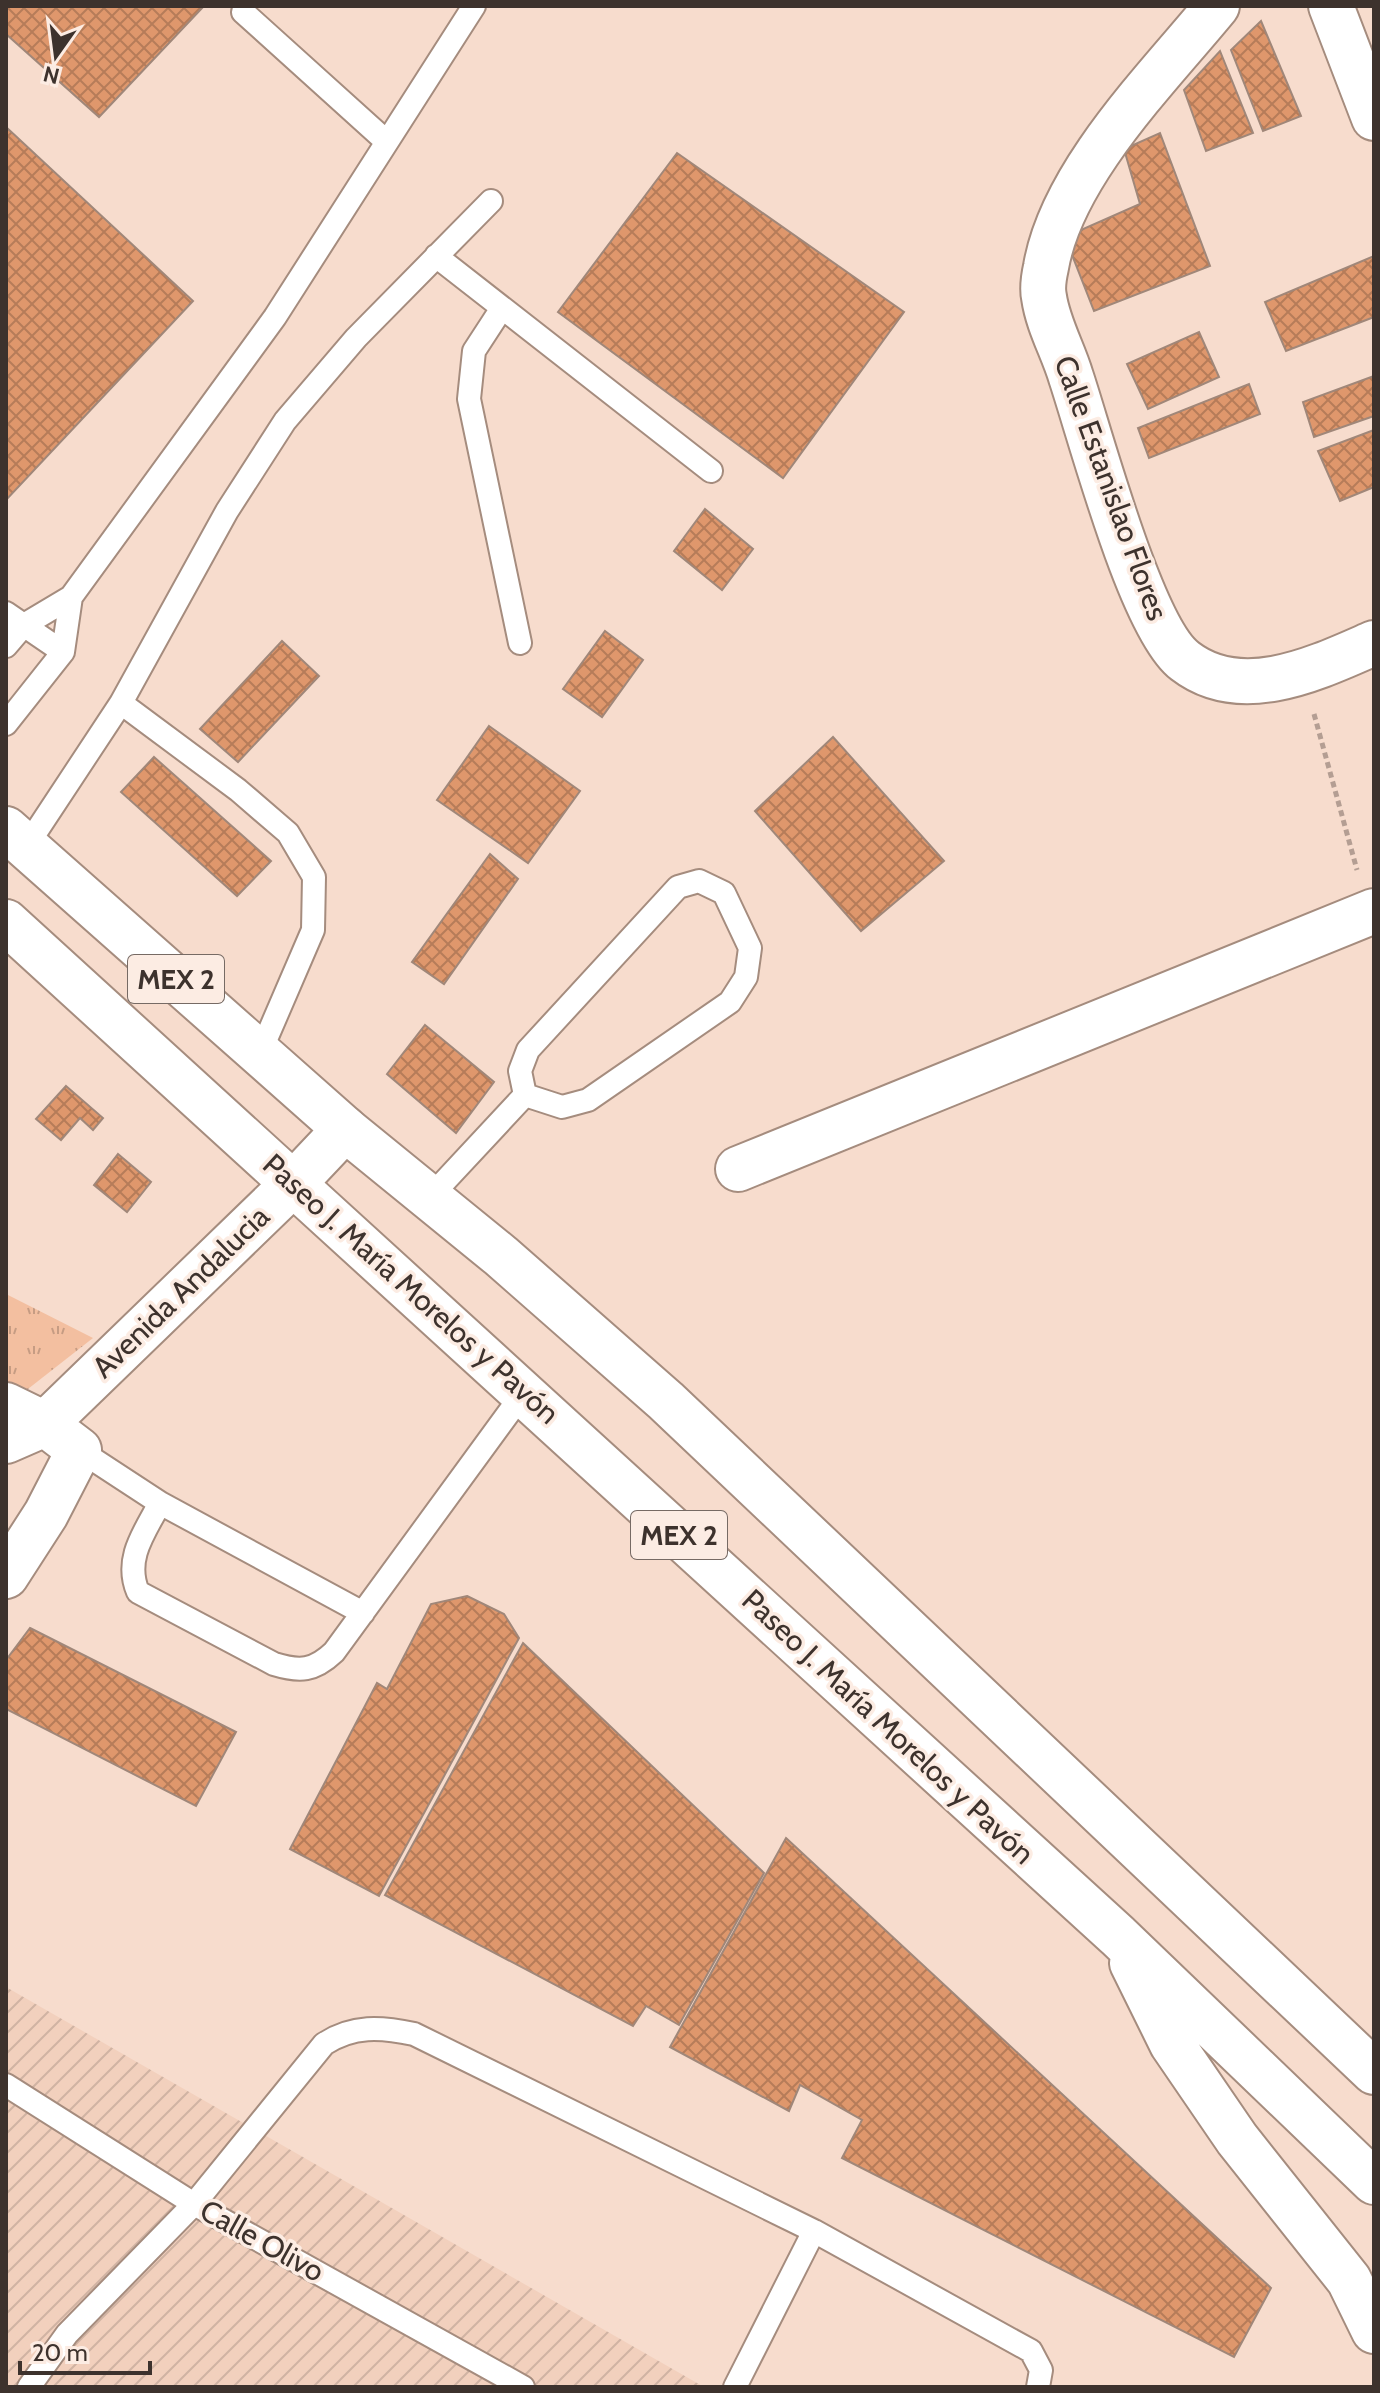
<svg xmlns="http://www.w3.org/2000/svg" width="1380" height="2393" font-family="Cabin,sans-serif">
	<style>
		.industrial { fill: url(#industrial-furrows) }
		.park { fill: url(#park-tufts) }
		.building { fill: url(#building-cross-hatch); stroke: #a08779; stroke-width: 2 }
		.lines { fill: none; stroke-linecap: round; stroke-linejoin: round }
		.service-casing { stroke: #a58c7e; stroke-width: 26 }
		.minor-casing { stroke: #a58c7e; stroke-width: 48 }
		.trunk-casing { stroke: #a58c7e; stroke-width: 48 }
		.path { stroke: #b49e93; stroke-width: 5; stroke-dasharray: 6 4; stroke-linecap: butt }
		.service { stroke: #fff; stroke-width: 22 }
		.minor { stroke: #fff; stroke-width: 44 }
		.trunk { stroke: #fff; stroke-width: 44 }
		.labels { text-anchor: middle; stroke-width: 7; stroke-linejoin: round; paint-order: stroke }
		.shield { fill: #fcece3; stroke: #766a64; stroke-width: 2 }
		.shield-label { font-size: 28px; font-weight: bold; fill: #3d322d }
		.street-label { font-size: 30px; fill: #3d322d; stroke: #fcece3 }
	</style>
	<defs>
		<pattern id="industrial-furrows" width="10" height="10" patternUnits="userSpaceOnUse" patternTransform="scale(2)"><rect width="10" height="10" fill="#f2d0bd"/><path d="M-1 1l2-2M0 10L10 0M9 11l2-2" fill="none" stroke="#d0b3a3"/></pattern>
		<pattern id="park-tufts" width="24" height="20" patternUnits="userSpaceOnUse" patternTransform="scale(2)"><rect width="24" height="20" fill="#f3bfa0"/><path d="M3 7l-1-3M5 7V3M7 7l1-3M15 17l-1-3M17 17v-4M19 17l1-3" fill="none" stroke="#c69c83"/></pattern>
		<pattern id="building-cross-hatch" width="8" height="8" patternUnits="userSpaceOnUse" patternTransform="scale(2)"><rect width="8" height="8" fill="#df976c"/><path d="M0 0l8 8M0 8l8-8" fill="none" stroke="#b67c59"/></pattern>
	</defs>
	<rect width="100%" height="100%" fill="#f7dccd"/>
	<path class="industrial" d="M6 1987 704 2387H6Z"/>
	<path class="park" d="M6 1294 93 1338 19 1396 6 1390Z"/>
	<path class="building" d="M6 6H204L99 117 6 34Z
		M1261 21 1301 116 1263 131 1231 50Z
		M1220 51 1253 133 1206 151 1184 90Z
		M6 127 193 301 6 500Z
		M1160 133 1210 266 1094 311 1065 237 1140 204 1124 149Z
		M677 153 904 312 783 478 558 312Z
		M1374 256V317L1286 351 1265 302Z
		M1199 332 1219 377 1148 409 1127 364Z
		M1374 376V416L1314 437 1303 402Z
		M1249 384 1260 414 1149 458 1138 428Z
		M1374 430V487L1340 501 1318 451Z
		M705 509 753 549 722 590 674 551Z
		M605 631 643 660 602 717 563 689Z
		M282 641 319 676 238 762 200 729Z
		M489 726 580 791 528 863 437 800Z
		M833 737 944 861 861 931 755 811Z
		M154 757 271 861 237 896 121 792Z
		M490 854 518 879 444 984 412 962Z
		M425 1025 494 1082 456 1133 387 1074Z
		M66 1086 103 1118 93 1130 80 1118 61 1140 36 1119Z
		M118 1154 151 1182 127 1212 94 1185Z
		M467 1596 504 1614 519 1638 379 1896 290 1849 377 1683 387 1689 431 1604Z
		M30 1628 236 1732 196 1806 6 1709V1660Z
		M523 1643 764 1873 679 2025 646 2006 633 2026 385 1895Z
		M786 1838 1271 2288 1234 2357 842 2158 862 2120 800 2085 789 2111 670 2047Z"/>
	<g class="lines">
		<g class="service-casing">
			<path id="service" d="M387 142 474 6
				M436 256 711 471
				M502 308 474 351 469 399 520 643
				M6 613 63 652
				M6 646 24 625 71 597 275 317 387 142 243 12
				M121 703 238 790 288 833 314 877 313 930 260 1053
				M6 724 63 652 71 597
				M26 847 121 703 227 511 285 421 356 338 491 201
				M429 1198 525 1095 520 1071 528 1050 678 887 699 881 724 893 750 948 746 977 730 1002 588 1100 562 1107 525 1095
				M79 1450 160 1503C144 1533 124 1559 138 1592L274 1664C300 1672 314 1671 334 1652L524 1392
				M160 1503 363 1613
				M6 2085 194 2204 523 2387
				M29 2387 67 2334 194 2204 324 2044C353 2025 381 2027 414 2034L814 2231 1031 2351 1041 2370 1038 2387
				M735 2387 814 2231"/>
		</g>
		<g class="minor-casing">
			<path id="minor" d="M1217 6C1158 78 1062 173 1046 267 1044 276 1042 288 1044 297 1048 325 1063 350 1071 377 1091 437 1141 628 1185 661 1242 705 1319 667 1374 643
				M1331 6 1374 118
				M738 1169 1374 911
				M6 1405 45 1424 79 1450 46 1514 6 1576
				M6 1441 45 1424 295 1182 345 1129"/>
		</g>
		<g class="trunk-casing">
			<path id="trunk" d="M6 829 345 1129 501 1256 666 1401 1374 2072
				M6 922 1118 1936 1374 2182
				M1132 1963 1172 2044 1237 2139 1349 2280 1374 2331"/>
		</g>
		<path class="path" d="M1314 714 1357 870"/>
		<use href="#service" class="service"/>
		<use href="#minor" class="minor"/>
		<use href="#trunk" class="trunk"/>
	</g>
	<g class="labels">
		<g class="shield">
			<rect x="128" y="955" width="96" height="48" rx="6"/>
			<rect x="631" y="1511" width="96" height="48" rx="6"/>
		</g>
		<g class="shield-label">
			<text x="176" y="989">MEX 2</text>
			<text x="679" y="1545">MEX 2</text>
		</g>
		<g class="street-label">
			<text transform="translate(1111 488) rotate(70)" y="10">Calle Estanislao Flores</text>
			<text transform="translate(411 1289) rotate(42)" y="10">Paseo J. María Morelos y Pavón</text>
			<text transform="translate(181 1292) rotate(-44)" y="10">Avenida Andalucia</text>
			<text transform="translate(888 1727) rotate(43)" y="10">Paseo J. María Morelos y Pavón</text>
			<text transform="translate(262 2241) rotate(29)" y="10">Calle Olivo</text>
		</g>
	</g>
	<rect width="1380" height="2393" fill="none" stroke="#3d322d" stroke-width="16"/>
	<g transform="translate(56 56) rotate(194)" stroke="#fcece3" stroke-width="6" paint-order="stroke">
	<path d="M0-6L14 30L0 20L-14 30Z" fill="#3d322d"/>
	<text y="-12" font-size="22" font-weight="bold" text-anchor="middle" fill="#3d322d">N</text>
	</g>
	<path d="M20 2361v12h130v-12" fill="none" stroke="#3d322d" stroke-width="4"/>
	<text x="32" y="2361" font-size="24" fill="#3d322d" stroke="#fcece3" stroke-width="6" paint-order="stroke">20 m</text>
</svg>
